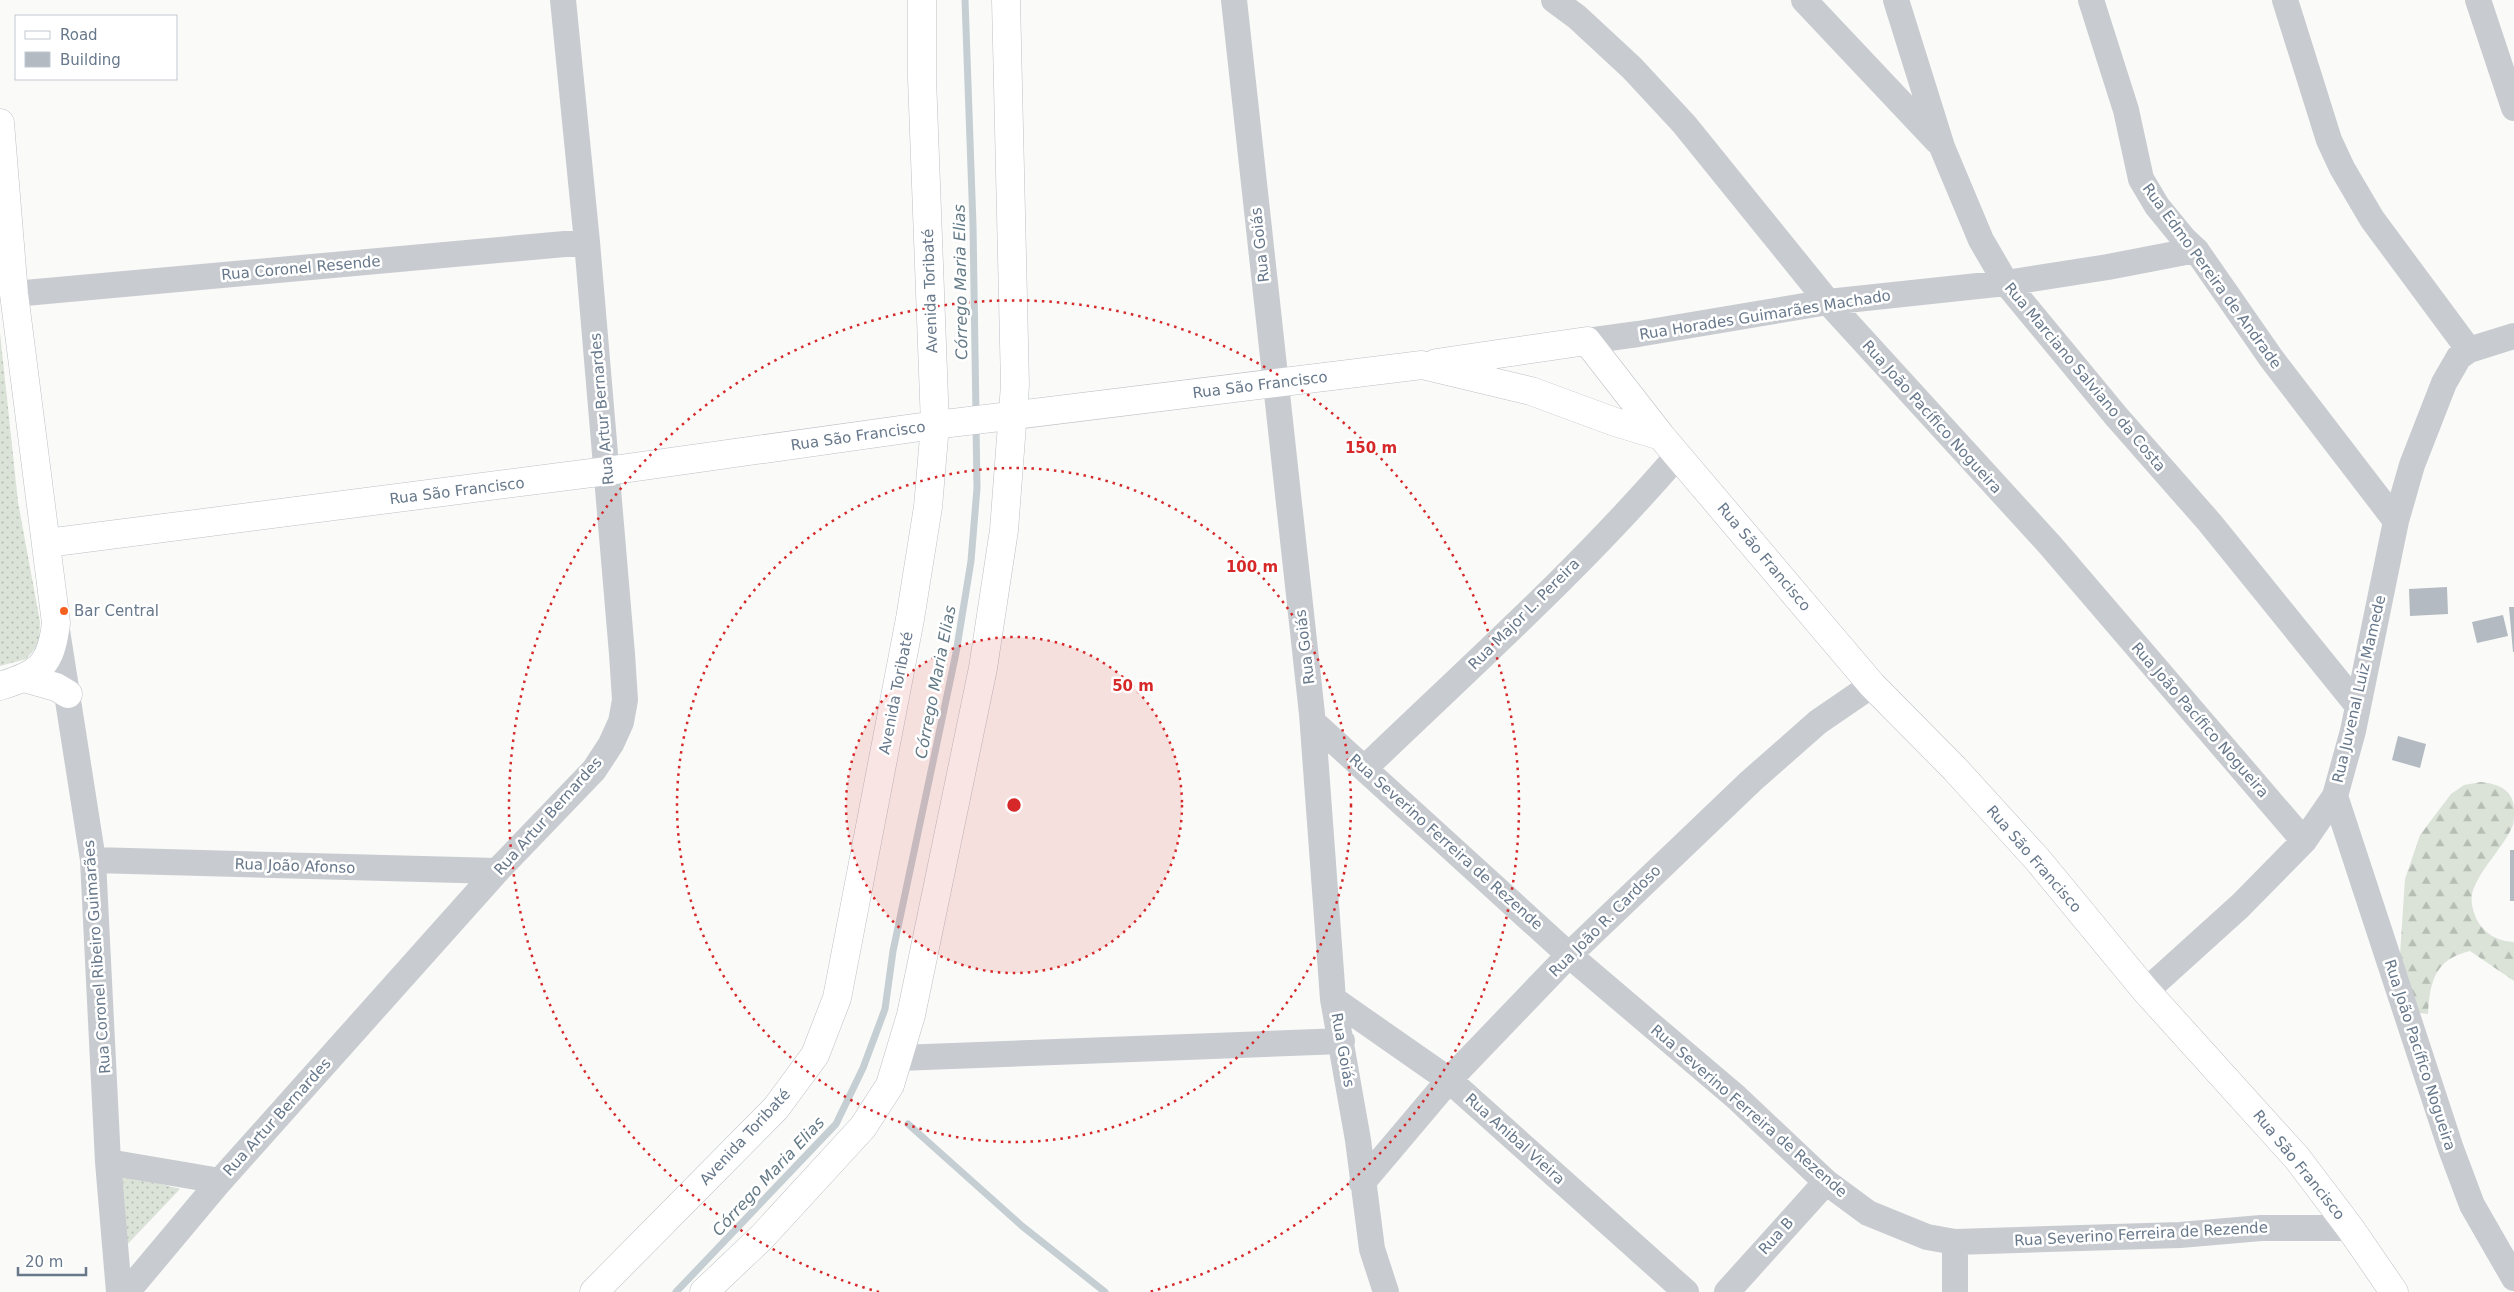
<svg xmlns="http://www.w3.org/2000/svg" width="2514" height="1292" font-family="'DejaVu Sans',sans-serif">
	<style>
		.grass { fill: url(#grass-dots) }
		.forest { fill: url(#forest-firs) }
		.lines { fill: none; stroke-linecap: round; stroke-linejoin: round }
		.stream { stroke: #c4ced3; stroke-width: 7 }
		.building { fill: #b3bac1 }
		.secondary-casing { stroke: #bcc1c6; stroke-width: 29 }
		.street { stroke: #c8cbd0; stroke-width: 26 }
		.secondary { stroke: #fff; stroke-width: 28 }
		.ring { fill: none; stroke: #d62828; stroke-width: 2.5; stroke-dasharray: 2.5 5 }
		.poi-dot { fill: #f26120; stroke: #fff; stroke-width: 2 }
		.labels { text-anchor: middle; stroke-width: 5; stroke-linejoin: round; paint-order: stroke }
		.street-label { font-size: 15px; fill: #67788b; stroke: #fff }
		.poi-label { font-size: 15px; fill: #67788b; stroke: #fff; text-anchor: start }
		.water-label { font-size: 16px; font-style: italic; fill: #637a86; stroke: #fff }
		.centre { fill: #d62828; stroke: #fff; stroke-width: 2.5 }
		.ring-label { font-size: 15px; text-anchor: middle; font-weight: bold; fill: #d62828; stroke: #fff; stroke-width: 5; stroke-linejoin: round; paint-order: stroke }
	</style>
	<defs>
		<pattern id="grass-dots" width="8" height="8" patternUnits="userSpaceOnUse" patternTransform="scale(1.25)"><rect width="8" height="8" fill="#dbe3d8"/><path d="M2 2h.1M6 6h.1" fill="none" stroke="#b5bdb5" stroke-width="1.8" stroke-linecap="round"/></pattern>
		<pattern id="forest-firs" width="22" height="20" patternUnits="userSpaceOnUse" patternTransform="scale(1.25)"><rect width="22" height="20" fill="#dbe3d8"/><path d="M5 1l3.5 6h-7zM16 11l3.5 6h-7z" fill="#b5bdb5"/></pattern>
	</defs>
	<rect width="100%" height="100%" fill="#fafaf8"/>
	<path class="grass" d="M0 333 18 502 40 622 39 644 26 659 0 666Z
		M117 1172 180 1189 123 1249Z"/>
	<path class="forest" d="M2481 782C2499 784 2514 790 2514 810 2514 815 2514 821 2513 825 2503 849 2479 869 2472 894 2470 904 2475 919 2481 926 2490 937 2500 941 2514 942V981L2470 951C2435 959 2430 981 2428 1014L2412 1012 2399 969 2405 879 2420 835 2451 794 2464 785Z"/>
	<g class="lines">
		<path class="stream" d="M965 0 973 225 976 414
			M908 1124 1022 1226 1105 1292
			M676 1292 836 1124 863 1068 885 1009 893 951 956 653 971 561 977 488 976 425"/>
	</g>
	<path class="building" d="M2447 587 2448 614 2410 616 2409 589Z
		M2509 607H2514V652H2513Z
		M2503 615 2508 636 2477 643 2472 622Z
		M2398 736 2426 744 2420 768 2392 760Z
		M2510 850H2514V901H2510Z"/>
	<g class="lines">
		<g class="secondary-casing">
			<path id="secondary" d="M0 123 14 294 56 623C51 666 39 674 0 686
				M1436 363 1587 341 1661 436 1872 685 1955 769 2037 859 2146 991 2297 1158 2350 1228 2394 1292
				M47 543 607 471 935 425 1422 365 1531 391 1615 422 1661 436
				M24 678 56 687 68 694
				M594 1292 776 1108 815 1055 837 998 910 619 928 507 935 425 922 78V0
				M704 1292 762 1237 863 1127 890 1085 911 1015 983 668 1004 530 1015 385 1006 0"/>
		</g>
		<path class="street" d="M1234 0 1312 714 1333 999 1358 1140 1372 1249 1386 1292
			M1554 0 1577 17 1632 68 1684 124 1828 302 2050 545 2304 841
			M1804 0 1937 141
			M1896 0 1942 147 1981 240 2006 283 2116 416 2210 523 2358 706
			M2091 0 2126 110 2141 179 2157 206 2184 239 2196 250 2271 358 2396 521
			M2285 0 2329 140 2342 168 2372 219 2469 350
			M2478 0 2514 108
			M14 294 587 242
			M1587 341 1638 334 1828 302 2006 283 2108 267 2196 250
			M56 624 93 860 108 1162 119 1292
			M1313 722 1569 955 1736 1097 1826 1182 1868 1213 1927 1237 1955 1242 2180 1235 2261 1228H2350
			M1365 768C1471 666 1582 567 1678 455
			M2335 796 2451 1149 2472 1205 2514 1278
			M93 860 497 871
			M2146 991 2240 906 2304 841 2335 796 2353 731 2396 521 2412 465 2444 383 2459 357 2469 350 2514 336
			M1333 999 1449 1080 1686 1292
			M899 1058 1342 1041
			M108 1162 220 1181
			M1362 1183 1449 1080 1569 955 1751 781 1818 722 1872 685
			M127 1292 220 1181 497 871 594 770 611 744 621 722 625 700 622 654 587 242 563 0
			M1727 1292 1826 1182
			M1955 1292V1242"/>
		<use href="#secondary" class="secondary"/>
	</g>
	<circle cx="1014" cy="805" r="168" fill="#d62828" fill-opacity=".12"/>
	<g class="ring">
		<circle cx="1014" cy="805" r="168"/>
		<circle cx="1014" cy="805" r="337"/>
		<path d="M879 1292A505 505 0 1 1 1149 1292"/>
	</g>
	<circle class="poi-dot" cx="64" cy="611" r="5"/>
	<g class="labels">
		<g class="street-label">
			<text transform="translate(1260 245) rotate(-96)" y="5">Rua Goiás</text>
			<text transform="translate(301 268) rotate(-5)" y="5">Rua Coronel Resende</text>
			<text transform="translate(2212 276) rotate(54)" y="5">Rua Edmo Pereira de Andrade</text>
			<text transform="translate(930 291) rotate(-92)" y="5">Avenida Toribaté</text>
			<text transform="translate(1765 315) rotate(-9)" y="5">Rua Horades Guimarães Machado</text>
			<text transform="translate(2085 377) rotate(50)" y="5">Rua Marciano Salviano da Costa</text>
			<text transform="translate(1260 385) rotate(-7)" y="5">Rua São Francisco</text>
			<text transform="translate(602 409) rotate(-95)" y="5">Rua Artur Bernardes</text>
			<text transform="translate(1932 417) rotate(48)" y="5">Rua João Pacífico Nogueira</text>
			<text transform="translate(858 436) rotate(-8)" y="5">Rua São Francisco</text>
			<text transform="translate(457 491) rotate(-7)" y="5">Rua São Francisco</text>
			<text transform="translate(1764 557) rotate(50)" y="5">Rua São Francisco</text>
			<text transform="translate(1524 614) rotate(-45)" y="5">Rua Major L. Pereira</text>
			<text transform="translate(1305 647) rotate(-97)" y="5">Rua Goiás</text>
			<text transform="translate(2359 689) rotate(-77)" y="5">Rua Juvenal Luiz Mamede</text>
			<text transform="translate(896 693) rotate(-79)" y="5">Avenida Toribaté</text>
			<text transform="translate(2200 720) rotate(49)" y="5">Rua João Pacífico Nogueira</text>
			<text transform="translate(548 816) rotate(-48)" y="5">Rua Artur Bernardes</text>
			<text transform="translate(1446 842) rotate(42)" y="5">Rua Severino Ferreira de Rezende</text>
			<text transform="translate(2034 859) rotate(49)" y="5">Rua São Francisco</text>
			<text transform="translate(295 866) rotate(2)" y="5">Rua João Afonso</text>
			<text transform="translate(1605 921) rotate(-45)" y="5">Rua João R. Cardoso</text>
			<text transform="translate(97 957) rotate(-94)" y="5">Rua Coronel Ribeiro Guimarães</text>
			<text transform="translate(1343 1050) rotate(80)" y="5">Rua Goiás</text>
			<text transform="translate(2420 1055) rotate(72)" y="5">Rua João Pacífico Nogueira</text>
			<text transform="translate(1749 1111) rotate(41)" y="5">Rua Severino Ferreira de Rezende</text>
			<text transform="translate(277 1117) rotate(-48)" y="5">Rua Artur Bernardes</text>
			<text transform="translate(745 1137) rotate(-47)" y="5">Avenida Toribaté</text>
			<text transform="translate(1515 1139) rotate(42)" y="5">Rua Anibal Vieira</text>
			<text transform="translate(2299 1165) rotate(51)" y="5">Rua São Francisco</text>
			<text transform="translate(2141 1234) rotate(-3)" y="5">Rua Severino Ferreira de Rezende</text>
			<text transform="translate(1776 1236) rotate(-48)" y="5">Rua B</text>
		</g>
		<g class="poi-label">
			<text x="74" y="616">Bar Central</text>
		</g>
		<g class="water-label">
			<text transform="translate(960 282) rotate(-91)" y="6">Córrego Maria Elias</text>
			<text transform="translate(935 682) rotate(-79)" y="6">Córrego Maria Elias</text>
			<text transform="translate(768 1176) rotate(-47)" y="6">Córrego Maria Elias</text>
		</g>
	</g>
	<circle cx="1014" cy="805" r="8" class="centre"/>
	<g class="ring-label">
		<text x="1371" y="453">150 m</text>
		<text x="1252" y="572">100 m</text>
		<text x="1133" y="691">50 m</text>
	</g>
	<rect x="15" y="15" width="162" height="65" fill="#ffffff" stroke="#c2c9d1"/>
	<rect x="25" y="31" width="25" height="8" fill="#ffffff" stroke="#c2c9d1"/>
	<text x="60" y="40" font-size="15" fill="#67788b">Road</text>
	<rect x="25" y="52" width="25" height="15" fill="#b3bac1" stroke="#c2c9d1"/>
	<text x="60" y="65" font-size="15" fill="#67788b">Building</text>
	<path d="M18 1267v8h68v-8" fill="none" stroke="#67788b" stroke-width="2.5"/>
	<text x="25" y="1267" font-size="15" fill="#67788b" stroke="#ffffff" stroke-width="4" paint-order="stroke">20 m</text>
</svg>
